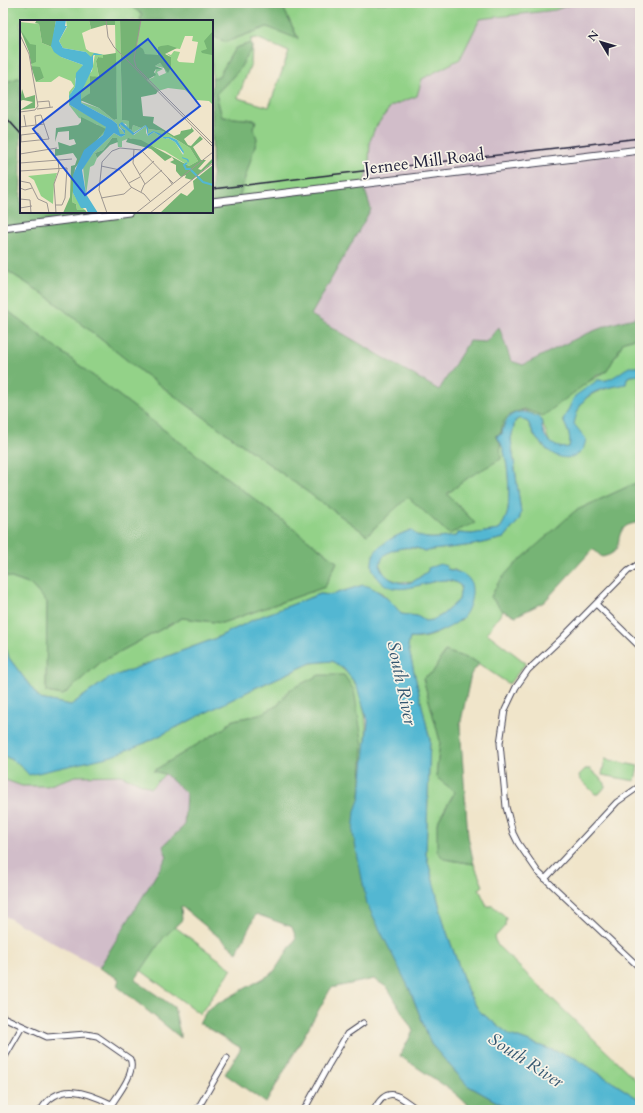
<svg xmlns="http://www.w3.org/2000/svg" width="643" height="1113" font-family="Cardo,serif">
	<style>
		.industrial { fill: #d1bdc9 }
		.green { fill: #93d288; stroke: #5a7a62 }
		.forest { fill: #76b474; stroke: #4c6b58 }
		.water { fill: #53b7d2; stroke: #3a6c86 }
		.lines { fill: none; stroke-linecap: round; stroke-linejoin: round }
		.street-casing { stroke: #413f50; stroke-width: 7 }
		.secondary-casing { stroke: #413f50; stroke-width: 9 }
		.street { stroke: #fff; stroke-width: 5 }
		.secondary { stroke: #fff; stroke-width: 7 }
		.rail { stroke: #22223b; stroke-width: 1.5 }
		.labels { text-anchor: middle; stroke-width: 3.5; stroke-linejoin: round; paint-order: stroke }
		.street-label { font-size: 17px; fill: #22223b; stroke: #f7f3e8 }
		.water-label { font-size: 18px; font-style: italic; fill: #335670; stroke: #f7f3e8 }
		.inset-river { fill: none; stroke: #53b7d2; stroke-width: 2 }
		.inset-road { fill: none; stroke: #9e9791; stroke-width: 1 }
		.view { fill: #1d4ed8; fill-opacity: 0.15; stroke: #1d4ed8; stroke-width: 2 }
		.inset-edge { fill: none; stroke: #22223b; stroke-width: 2 }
	</style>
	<rect width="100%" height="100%" fill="#f7f3e8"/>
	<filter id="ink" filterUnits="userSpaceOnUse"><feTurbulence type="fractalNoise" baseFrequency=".025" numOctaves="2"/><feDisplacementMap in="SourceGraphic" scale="8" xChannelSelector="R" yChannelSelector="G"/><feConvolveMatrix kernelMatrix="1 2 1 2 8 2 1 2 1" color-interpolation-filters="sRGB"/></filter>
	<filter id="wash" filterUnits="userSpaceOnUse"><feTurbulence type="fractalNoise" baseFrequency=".012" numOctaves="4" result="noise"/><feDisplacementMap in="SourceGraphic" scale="16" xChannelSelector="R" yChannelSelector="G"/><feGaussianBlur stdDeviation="0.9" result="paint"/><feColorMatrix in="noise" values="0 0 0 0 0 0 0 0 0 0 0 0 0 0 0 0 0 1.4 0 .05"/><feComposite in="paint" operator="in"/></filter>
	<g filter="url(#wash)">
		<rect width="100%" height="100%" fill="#f0e5ca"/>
		<path class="industrial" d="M574 3H640V317L625 320 582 336 523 365 511 361 499 328 486 343 469 341 439 390 310 314 371 209 363 184 369 164 370 141 375 128 391 106 417 96 422 79 460 59 480 19 555 10Z
			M165 774 186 793 184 826 163 846 167 857 99 968 3 915V779L22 786H47L76 776 121 775 151 788Z"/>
		<path class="green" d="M3 3H126L142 14 140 21H21V77L3 83Z
			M281 3H574L555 10 480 19 460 59 422 79 417 96 391 106 375 128 370 141 369 164 363 184 238 199 257 139 254 129 256 120 222 117 216 94 239 70 252 47 251 63 238 98 269 107 289 52 257 38 251 39V43L235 48 219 76 212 79V36L226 42 267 27 298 38Z
			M3 268 48 297 143 373 367 535 408 496 449 534 474 522 447 494 469 477 495 435 501 433C502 411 518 407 536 413L607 371 624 341 640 337V367C624 366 613 384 598 380L563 420C567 429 572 437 569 447 546 453 550 436 542 424 538 419 529 414 524 410L503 428 502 434 496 436C509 449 510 492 508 510 507 517 503 524 499 530L471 534 458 533 457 536C442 537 422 543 410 530 397 536 389 538 379 549 373 556 369 565 375 574 394 600 420 582 444 580 451 580 456 582 461 586L459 600 442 615 433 620 425 621 417 616 401 614 382 593 363 585 331 595 320 594 257 618 214 639 109 678 71 705 40 699 9 658 3 638V575L31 585 47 602 46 692 63 695 101 662 182 618 222 623 325 587 337 562 3 307Z
			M640 375V481L575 511 498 583 491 597 503 611 487 633 526 663 509 684 473 660 445 651 433 672 423 678 440 741 436 777 455 791 437 823 444 859 474 864 483 886 479 889 487 906H493L506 917 505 926 494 938 498 946 640 1084V1100L575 1058 510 1035 479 1011 468 992 445 927 426 854 430 740 408 646 410 638C429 641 446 628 462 619L466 577 455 570 447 569 428 571 414 581 399 582 386 577 380 566C381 562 381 559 383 556 391 547 415 545 424 551L473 545 504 538 519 520 521 513 511 439 515 421 520 418 528 422 535 437 547 450 579 454C578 445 573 433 574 424 575 394 602 389 626 384L627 378 631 376Z
			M332 661C380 691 365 749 360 797L363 745 289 690 278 705 260 715 233 720 223 729 154 771 165 774 151 788 121 775 76 776 47 786H22L3 779V755L19 764 145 743 255 688 311 663Z
			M605 759 638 766 635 781 602 775Z
			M585 769H590L605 783V787L599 794H595L580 779 579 775Z
			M171 924 232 969 200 1014 139 969Z"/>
		<path class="forest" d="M126 3H281L298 39 267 27 226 42 212 36V21H140L142 14Z
			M251 43 252 47 239 70 216 94 222 117 256 120 254 129 257 139 239 198 363 184 371 209 311 315 439 390 469 341 486 342 499 327 511 361 523 365C560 347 599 324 640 317V337L624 341 607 371 596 376 543 416 524 409C510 414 502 417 501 433L495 436 500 442 501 459 469 477 447 494 475 523 449 534 408 497 367 535 143 373 48 297 3 268V83L21 77V212H212V79L219 76 235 48Z
			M3 307 337 562 325 587 222 623 182 618 101 662 63 695 46 692 47 602 31 585 3 575Z
			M640 481V522C636 523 628 524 625 527 613 538 626 552 602 557L593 549 544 602 516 616 503 611 491 597 498 583 510 569 575 511Z
			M445 651 473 660 479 664 471 674 460 726 468 836 474 864 444 859 437 851V823L455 792 436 777 440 741 423 678 433 672Z
			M319 675H344L354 690 363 745 360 797 358 802 410 990 431 1044 467 1085 511 1110H474L451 1090 400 1056 413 1031 388 988 374 979 331 988 266 1103 225 1074 241 1048 199 1023 208 1009 273 973 296 938 292 927 256 914 237 952 181 906 182 920 163 938 135 980 174 1007 181 1038 117 986 119 979 99 968 167 857 163 846 184 826 186 793 165 774 153 771 223 729 233 720 259 715 278 705 289 690Z"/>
		<path class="water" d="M629 367H640V375L631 376 627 378 626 384C596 390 581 391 574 424L586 439C584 449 582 454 572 457 556 461 545 448 536 438 533 433 531 427 528 422L520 418 515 421 511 439 521 513 519 520 504 538 473 545 424 551C415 545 395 547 386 554 382 557 381 561 380 566 384 579 401 587 414 581 419 578 424 574 428 571V568L440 564 446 566 447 569C454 571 463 572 469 579 476 589 470 612 461 619 450 629 424 640 410 638L408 646 430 740 426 854 445 927 468 992 479 1011 510 1035 575 1058 640 1100V1110H511L467 1085 431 1044 410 990 367 904 353 833 355 811 360 797 368 721 356 684 344 669 332 661 311 663 255 688 145 743 112 756 29 775 19 764 3 755V638L9 658 40 699 71 705 109 678 214 639 257 618 320 594 331 595 363 585C375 586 395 604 401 614L417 616 425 621 433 620 442 615 459 600 461 586C456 582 451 580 444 580 424 581 394 600 378 578 374 573 372 570 372 564 372 558 374 551 379 548 388 539 398 535 411 530 422 543 442 537 457 536L458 533 471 534 499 530C503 524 507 517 508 510 510 492 509 449 496 436L502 434C505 410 524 406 542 420 540 435 553 451 569 447 572 437 567 429 563 420L575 396 598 380C610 383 618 373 629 367Z"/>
	</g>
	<g filter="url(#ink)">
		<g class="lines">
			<g class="street-casing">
				<path id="street" d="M640 563 628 571 562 638 528 670 516 687 505 710 500 743 506 807 513 833 518 843 538 872 640 968
					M596 604 640 647
					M545 879 617 802 640 786
					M3 1017 47 1037 86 1034 97 1036 130 1059C137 1073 115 1098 108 1110
					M3 1060 22 1027
					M41 1110C58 1081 87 1092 111 1104
					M197 1110 227 1058
					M304 1110 328 1066 347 1034 363 1023
					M374 1110C388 1083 400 1097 418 1110"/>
			</g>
			<g class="secondary-casing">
				<path id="secondary" d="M212 202 640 150
					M3 228 129 212"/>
			</g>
			<use href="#street" class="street"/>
			<use href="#secondary" class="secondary"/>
			<path class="rail" d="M3 114 21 134
				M212 189 640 138"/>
		</g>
	</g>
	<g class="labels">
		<g class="street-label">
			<text transform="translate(424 161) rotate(-7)" y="6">Jernee Mill Road</text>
		</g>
		<g class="water-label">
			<text transform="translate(402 683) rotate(78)" y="6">South River</text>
			<text transform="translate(526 1060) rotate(33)" y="6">South River</text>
		</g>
	</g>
	<g transform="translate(20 20)">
		<rect width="193" height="193" fill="#f0e5ca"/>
		<path d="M46 0H69L71 9 62 13 66 29 70 32 85 35 83 39 78 37 76 41 79 58 70 56V73L61 82 79 88 94 100 97 99 95 5V0H100L102 100 110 101 109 109 112 110 113 105 121 108 123 105H126L128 106 129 109 143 111 170 128 178 141 169 146 145 131 110 118 102 121V127H98L97 118H92L83 130 75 133 77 138 74 145 70 147 66 175 63 147 74 132 94 113 101 117 105 115V110L101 108 100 104 114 115 126 106V113L128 116 134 112 145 119 148 118 155 122 163 135 164 133 157 120 150 117H143L133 111 128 114 126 105 113 113 107 107 106 104 101 103 99 104V107L105 114H99L97 104 92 100 61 83V73L69 54 72 51 75 34 71 38 66 32 43 28 39 21 47 7ZM121 0H193V85L189 81 176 80 165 70 148 68 138 71 127 60 134 57 136 49H143L137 52 139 56 146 53 144 48 135 46 140 43 148 52 151 37 146 33 151 35 154 31 160 32 157 40 159 42 174 43 178 22 172 21 173 16H165L160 29 153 28 135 36 125 34 117 25ZM0 2 19 4 22 23 32 27 41 37 63 45 55 59V67L51 73 50 85 85 105 87 109 83 115 75 121 80 117 78 105 59 98 49 85V72L54 66 51 61 39 56 31 62H16L24 58 17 48 11 46 16 25H10L7 21 0 9ZM37 153 34 164 33 184 21 176 14 160 8 156ZM53 173 61 186 68 193 57 190 56 184 52 182Z" fill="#93d288"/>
		<path d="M17 0H36L32 27 22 23 19 4 15 3ZM69 0H95V5H85L71 9ZM100 0H121L117 25 123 29 125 34 138 35V27L141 26 148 25 157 28 145 34 151 37V47L148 53 140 43 135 46 143 49H136L134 52 136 55 127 60 138 71 136 74 121 77 123 96 134 97 133 103 154 116 160 114 161 111 171 109V107L174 111 164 119 168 125 171 126 180 116 183 119 173 127 181 140H186L178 149 181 150 193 138V142L172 160 165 158 166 155 161 157 156 151V145L150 142 154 140 152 137 145 141 131 129 106 122 108 118 121 120 169 146 178 141 170 128 143 111 129 109 125 105 121 108 113 105 112 110 109 109V101L102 100ZM0 9 10 24 16 25V42L11 44 9 32ZM193 11 192 35 182 33 181 31 187 29 184 21ZM96 33 97 99 94 100 79 88 60 80 70 73V56L79 57 76 41 78 37 83 38V35ZM11 46 20 47 24 58 16 62ZM2 69 5 78 15 75V88L0 90 13 82 3 80 0 81ZM61 97 86 109 55 148 52 182 56 184 57 190H65L67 193H43L50 177 51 146 55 145 57 139 53 133 35 136V129H39L38 122 50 126 56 124 54 119 49 120V111L38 112 35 122 36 108 58 105 61 102ZM92 118H97L98 122 90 125 77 138 75 133 83 130ZM193 145V193H140L161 173 167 176 174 169 173 161Z" fill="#76b474"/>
		<path d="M36 0H46L45 6H47L39 21 43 28 66 32 71 37 74 33 83 35H73V47L61 73V83L92 100 97 104 100 114H105L99 106V104L102 102 114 113 126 105 128 108V114L133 111 141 114 143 117H150L157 120 164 132 162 137 168 139 169 141 168 143 167 140 162 138 163 133 155 122 148 118 145 119 134 112 128 116 126 106 113 115 100 104 101 108 105 110V115L101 117 94 113 74 132 62 150 66 174 78 193H68L66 188H61L53 173V155L64 130 83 115 86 107 50 85 49 76 55 67 56 53 63 45 41 37 34 32 31 26Z" fill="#53b7d2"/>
		<path class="inset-river" d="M167 143 164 145 166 149H170L183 162 193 165"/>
		<path class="inset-road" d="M86 0 88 17 94 27 193 127M121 0 114 39 116 47 193 124M0 15 9 34 18 86 15 90 0 92M17 82 29 81 30 87M17 89 33 87M4 95 6 107M0 107 24 104M0 122 29 119 21 95 15 96 16 105M1 122V115L18 113 23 120M114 129 113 143 125 164M0 134 37 128M0 143 52 139M81 146 100 150 111 167 124 174 130 181M0 151 47 148 45 178 42 185H35M119 155 134 141M0 161 10 163 18 179 27 183 29 193M109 163 120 157M152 164 148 158 153 163M0 168 5 170 12 168M121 172 124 165 142 150M81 178 104 174 112 167M0 179 10 180 11 193M0 188 12 186M36 193 34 164 39 150 38 140M87 193 79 170 82 142 92 131 100 128 121 130 148 158M116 193 193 132M130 193 193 143"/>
		<path class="view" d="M128 19 180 86 65 175 13 109Z"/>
		<rect width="193" height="193" class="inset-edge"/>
	</g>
	<rect width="643" height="1113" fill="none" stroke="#f7f3e8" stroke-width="16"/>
	<g transform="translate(601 42) rotate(308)" stroke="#f7f3e8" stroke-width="3" paint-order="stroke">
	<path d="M0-3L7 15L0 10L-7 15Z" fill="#22223b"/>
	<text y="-6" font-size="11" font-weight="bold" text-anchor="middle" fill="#22223b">N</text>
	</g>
</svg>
